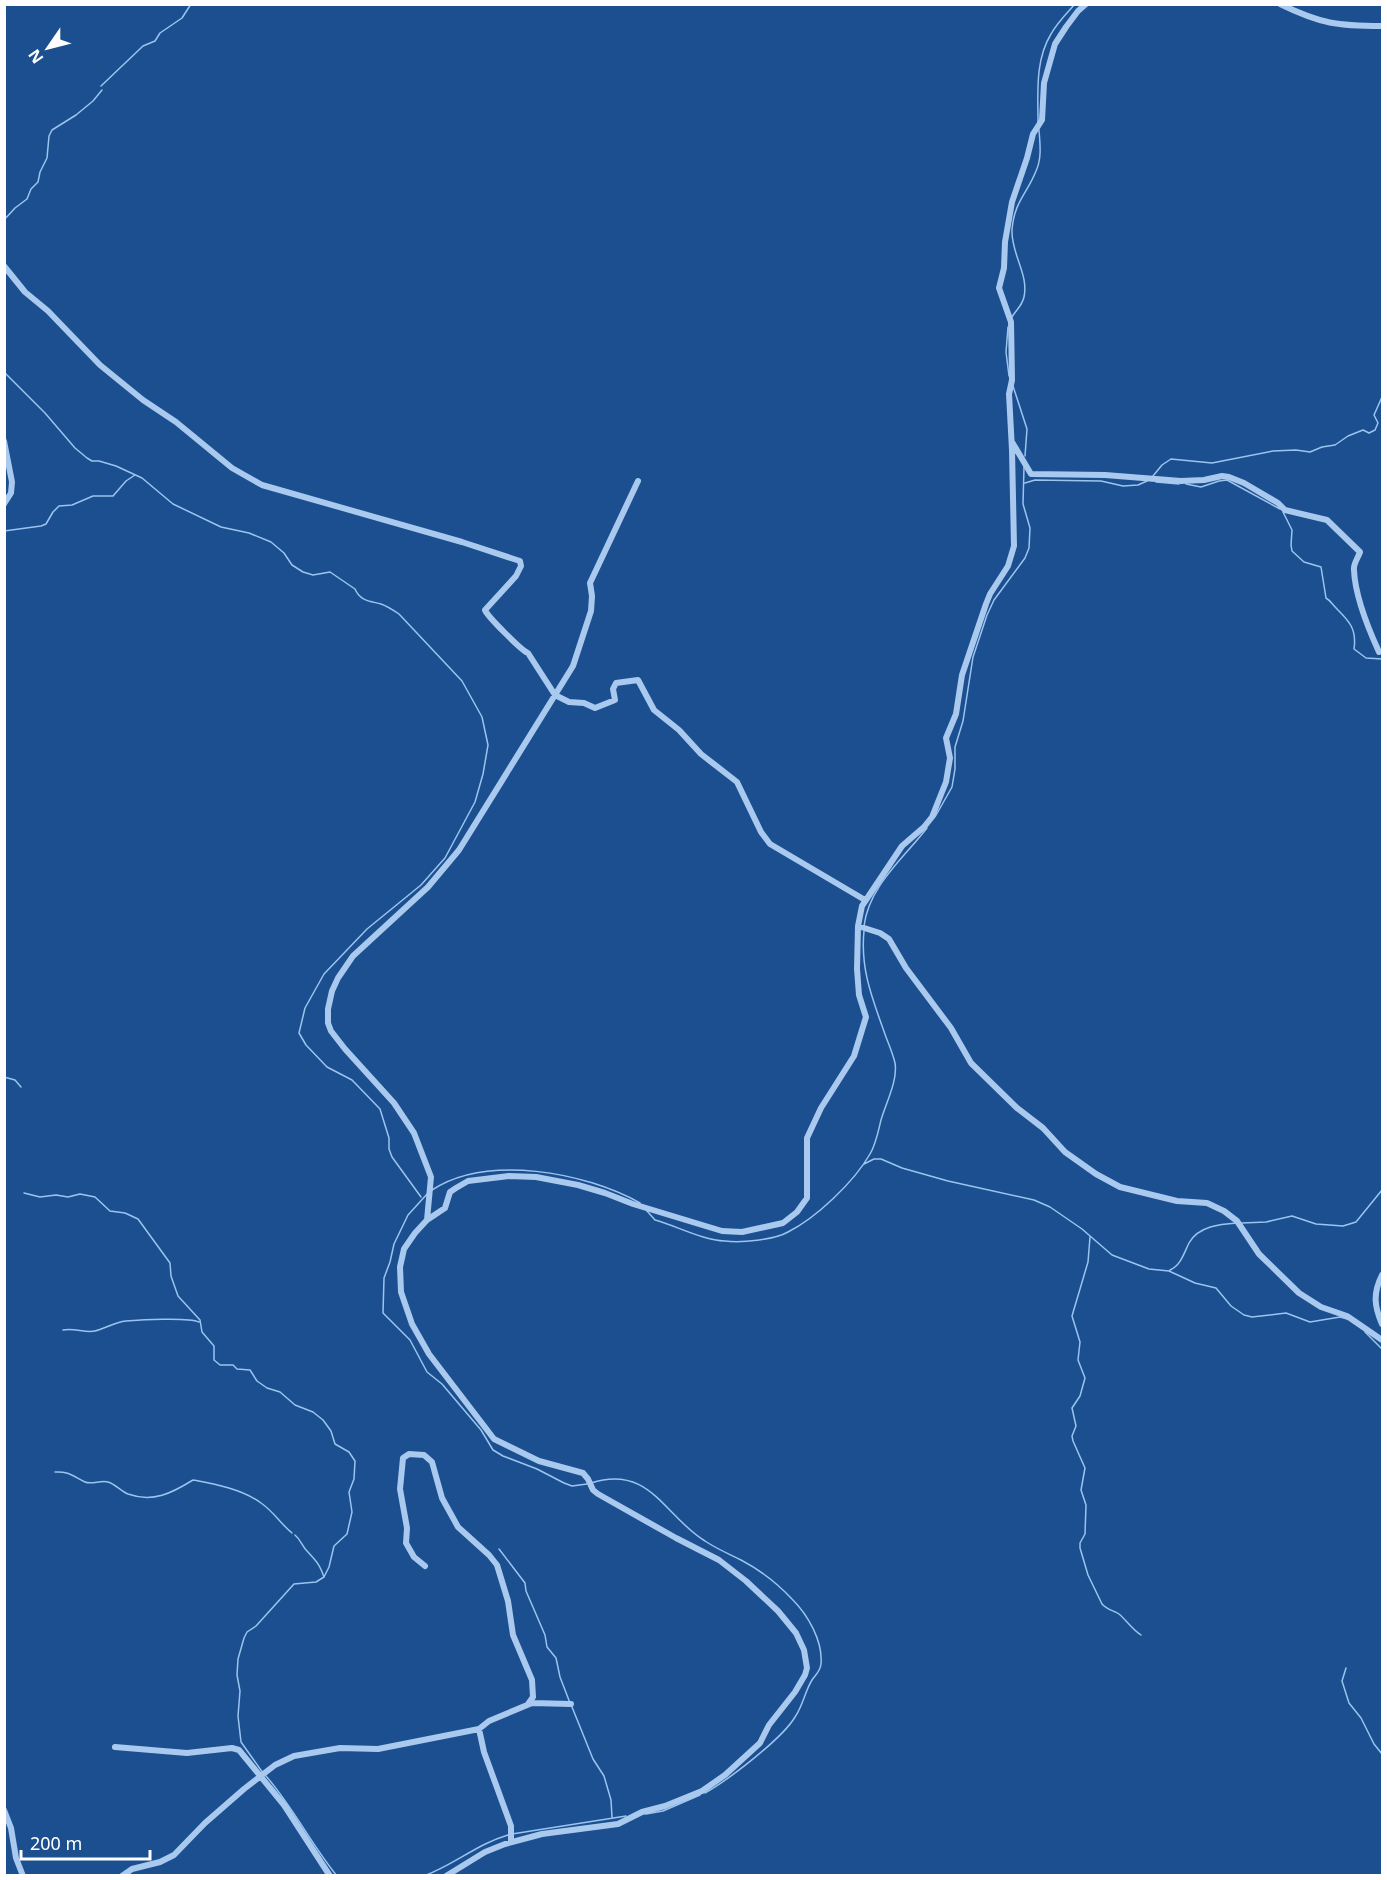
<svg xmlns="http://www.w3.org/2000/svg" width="1387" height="1880" font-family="'Noto Sans',sans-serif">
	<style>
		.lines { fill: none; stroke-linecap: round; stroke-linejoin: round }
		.stream { stroke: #9cc4f0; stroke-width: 1.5 }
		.minor { stroke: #a9c9ee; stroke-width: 6 }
	</style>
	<rect width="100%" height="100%" fill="#1b4f8f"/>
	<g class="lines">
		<path class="stream" d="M101 86 143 46 155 41 160 33 182 18 191 4
			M1038 122C1038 93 1035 60 1051 34 1057 23 1066 14 1075 4
			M4 220 15 208 27 199 31 189 38 182 40 172 47 158 49 136 52 130 76 115 93 101 102 90
			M1012 317C1016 310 1022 306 1024 297 1029 274 1011 254 1012 230 1014 202 1027 194 1036 171 1042 158 1040 144 1039 130
			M1008 327 1006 352 1009 376
			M4 372 45 413 75 448 87 458 92 461H99L116 466 142 478 173 504 221 527 249 533 271 542 284 553 292 565 303 572 313 575 330 572 355 589C360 601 370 601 381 604 387 606 393 610 399 614L462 681 482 717 488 745 483 774 475 802 445 858 421 885 367 929 324 974 305 1008 299 1033 306 1045 327 1067 352 1080 380 1109 389 1138V1149L392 1157 421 1197
			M1013 386 1027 429 1025 456
			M1153 476 1162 465 1171 459 1212 463 1273 451 1296 450 1310 452 1322 447 1335 445 1348 436 1363 430 1369 433 1375 430 1378 423 1374 415 1382 397
			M1156 482 1179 484
			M1025 483 1035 480 1101 481 1123 486 1138 485 1147 481
			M1186 484 1201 487 1219 481 1227 480 1280 509
			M1283 512 1292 530 1291 545 1292 551 1304 562 1321 567 1326 598C1331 601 1332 604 1337 609 1349 621 1357 629 1354 649L1366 658 1382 659
			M4 531 41 526 46 524 53 512 59 506 72 505 93 496H113L126 481 135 475
			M935 817 952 787 955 769V747L963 721 973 657 987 615 994 600 1025 558 1029 548 1030 528 1023 504 1024 467
			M864 926C869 886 903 859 927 828
			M4 1077 15 1080 21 1087
			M864 1164 874 1159H881L902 1168 948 1181 1034 1200 1050 1207 1082 1229 1112 1255 1149 1269 1169 1271 1195 1283 1216 1288 1231 1306 1244 1315 1252 1317 1286 1313 1310 1322 1340 1317 1347 1319
			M432 1190C487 1154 585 1172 640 1203
			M24 1193 40 1197 56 1195 68 1197 80 1194 95 1197 110 1211 125 1213 138 1219 170 1263 171 1276 178 1296 200 1320 202 1332 214 1346V1360L220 1365H233L237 1369 250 1370 257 1381 267 1388 280 1392 295 1405 313 1412 323 1420 331 1431 335 1444 349 1452 355 1461 354 1479 349 1492 352 1512 347 1534 334 1546 329 1567 324 1577 316 1582 294 1584 256 1626 247 1632 244 1638 238 1659 237 1675 240 1691 238 1716 241 1742 263 1773
			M428 1193 408 1215 394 1244 390 1262 384 1278 383 1313 410 1340 427 1372 442 1384 481 1430 493 1450 503 1456 537 1469 564 1483 572 1486 587 1484
			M647 1211 655 1220C677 1226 702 1240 725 1241 741 1243 774 1240 788 1232 816 1218 854 1182 870 1154 876 1144 878 1132 881 1120 886 1103 898 1080 895 1063 893 1054 889 1045 886 1037 873 1000 860 970 864 931
			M1242 1223 1266 1222 1292 1216 1316 1224 1343 1226 1356 1222 1382 1190
			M1090 1237 1088 1262 1072 1316 1080 1342 1078 1360 1085 1378 1080 1396 1072 1408 1076 1426 1072 1436 1073 1441 1085 1468 1081 1490 1086 1505 1085 1534 1080 1543V1548L1088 1575 1102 1604C1107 1610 1113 1610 1119 1614 1127 1621 1132 1629 1141 1635
			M1170 1270C1181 1265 1184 1253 1189 1243 1198 1226 1221 1224 1237 1223
			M63 1330C75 1328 85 1333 95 1331 104 1329 115 1322 126 1321 139 1320 188 1317 199 1322
			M1365 1332 1382 1349
			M55 1472C69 1471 74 1477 85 1482 91 1485 101 1480 108 1482 115 1484 121 1491 128 1494 153 1503 172 1493 193 1480 214 1484 242 1489 261 1503 273 1511 281 1524 292 1533
			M591 1483C650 1464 664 1516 705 1541 717 1549 729 1554 741 1560 760 1570 778 1584 792 1599 808 1615 823 1641 821 1664 820 1672 816 1674 812 1680 805 1691 803 1706 795 1717 782 1739 728 1780 705 1793
			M295 1535C301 1540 302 1546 307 1551 316 1561 319 1563 324 1577
			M499 1549 525 1583 526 1591 545 1635 547 1647 556 1658 560 1677 570 1703
			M1346 1668 1342 1681 1349 1703 1361 1718 1374 1744 1382 1754
			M572 1707 593 1759 604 1776 611 1800 612 1817
			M266 1776C293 1807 311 1844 337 1876
			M646 1814 663 1811 700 1795
			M512 1834 626 1816
			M424 1876C454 1865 477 1844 508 1835"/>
		<path class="minor" d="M1280 4C1321 24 1338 26 1382 26
			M4 266 25 292 48 311 100 365 143 400 176 422 232 468 262 485 462 542 520 561 521 566 516 576 485 610C487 616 522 651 528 653L555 695 569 702 584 703 595 708 615 700 613 689 616 683 638 680 654 710 679 730 701 754 737 782 761 832 770 844 865 900
			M4 441 12 482 11 493 4 504
			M1012 442 1031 474 1105 475 1181 481 1204 480 1222 476 1229 477 1244 483 1278 503 1285 510 1327 520 1360 552C1358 558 1353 564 1354 570 1355 596 1368 628 1379 652
			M858 926 880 933 889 939 906 968 951 1028 971 1063 1017 1108 1043 1128 1065 1152 1096 1174 1120 1187 1177 1201 1207 1203 1224 1211 1237 1221 1259 1254 1299 1293 1321 1307 1347 1316 1382 1340
			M427 1220 431 1177 414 1133 394 1103 345 1049 331 1031 328 1023V1009L332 991 338 978 353 956 428 887 459 850 573 666 591 611 592 596 590 583 638 481
			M1382 1275C1373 1293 1374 1306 1382 1324
			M425 1566 414 1557 406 1543 407 1528 400 1489 403 1458 409 1454 424 1455 432 1462 442 1498 458 1527 489 1555 497 1565 508 1601 513 1635 532 1680 533 1697 528 1704
			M115 1747 187 1753 232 1748 239 1750 284 1805 330 1876
			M4 1810 11 1828 16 1858 23 1876
			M511 1842V1826L484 1752 479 1729 489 1721 532 1703 571 1704
			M122 1876 132 1869 160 1862 174 1855 205 1823 244 1789 275 1765 294 1756 340 1748 378 1749 479 1729
			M446 1876 485 1852 505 1844 542 1834 618 1824 642 1812 665 1806 702 1791 725 1775 760 1743 769 1725 795 1692 805 1675 807 1668 804 1650 796 1633 778 1611 746 1581 719 1560 676 1538 598 1494 593 1490 588 1479 583 1473 539 1461 494 1439 429 1354 412 1324 401 1292 400 1267 404 1249 415 1233 427 1220 445 1208 450 1192 456 1188 468 1181 509 1176 536 1177 578 1185 605 1193 633 1204 722 1231 742 1232 783 1223 797 1212 807 1198V1138L821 1108 854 1056 866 1017 859 995 857 969 858 926 862 906 902 846 924 827 932 817 946 782 950 758 946 738 956 714 962 675 986 604 990 594 1008 566 1014 546 1012 450 1009 394 1012 380 1011 322 999 288 1004 268 1005 242 1012 202 1027 158 1033 134 1042 120 1044 83 1055 44 1066 27 1078 11 1086 4"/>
	</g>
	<rect width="1387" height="1880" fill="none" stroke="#ffffff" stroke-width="12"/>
	<g transform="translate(48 48) rotate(235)" stroke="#1b4f8f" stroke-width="4.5" paint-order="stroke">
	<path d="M0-4.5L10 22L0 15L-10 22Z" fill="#ffffff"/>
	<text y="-9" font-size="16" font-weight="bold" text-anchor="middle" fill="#ffffff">N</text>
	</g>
	<path d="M21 1850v9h129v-9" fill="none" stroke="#ffffff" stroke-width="3"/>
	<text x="30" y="1850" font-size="18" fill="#ffffff" stroke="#1b4f8f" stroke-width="4.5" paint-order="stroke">200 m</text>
</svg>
